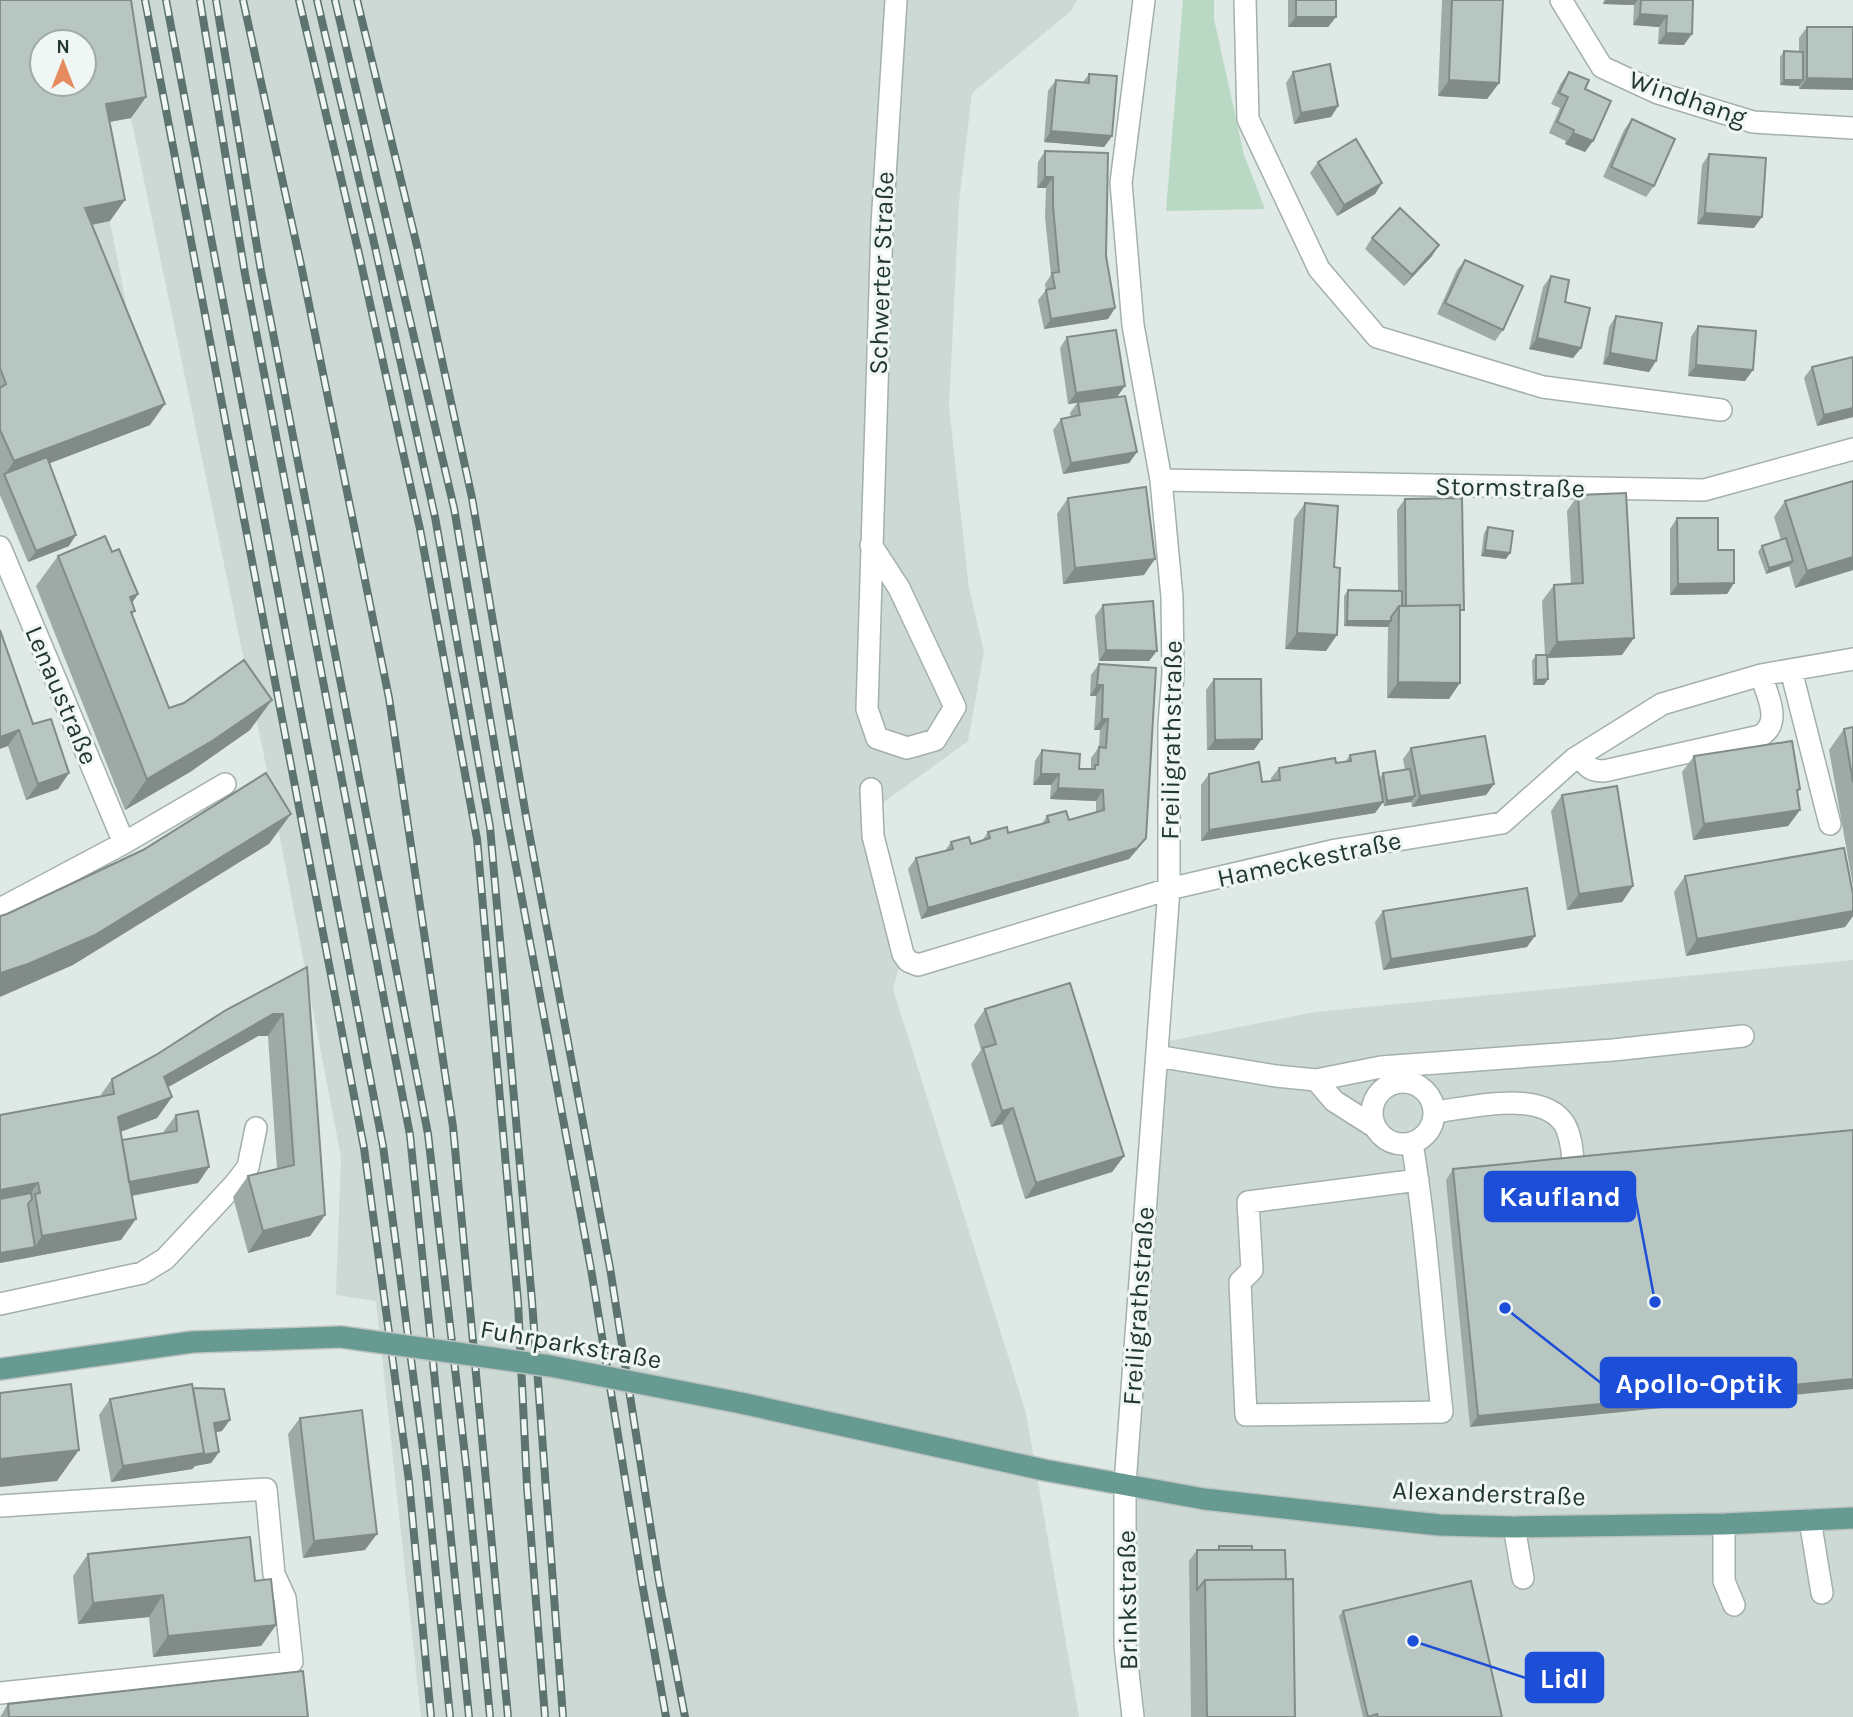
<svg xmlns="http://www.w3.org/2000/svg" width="1853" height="1717" font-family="Karla,sans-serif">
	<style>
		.built { fill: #cdd9d4; fill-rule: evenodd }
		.green { fill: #b9d9c4 }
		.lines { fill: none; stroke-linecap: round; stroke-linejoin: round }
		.minor-casing { stroke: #a3b0ac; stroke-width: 24 }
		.major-casing { stroke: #bdc3c2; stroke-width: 24 }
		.minor { stroke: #fff; stroke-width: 21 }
		.major { stroke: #679b91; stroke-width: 21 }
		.rail-casing { stroke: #5c736f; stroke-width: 8 }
		.rail { stroke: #eff6f3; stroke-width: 5; stroke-dasharray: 16; stroke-linecap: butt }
		.major-bridge-casing { stroke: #bdc3c2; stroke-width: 24; stroke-linecap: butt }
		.major-bridge { stroke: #679b91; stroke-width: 21 }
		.wall { fill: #9eaaa6 }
		.shaded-wall { fill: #818b87 }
		.building { fill: #b8c6c1; stroke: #818b87; stroke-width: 2; fill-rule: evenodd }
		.labels { text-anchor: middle; stroke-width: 6; stroke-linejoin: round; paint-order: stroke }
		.street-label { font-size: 26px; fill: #223733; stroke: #eff6f3 }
		.leader { fill: none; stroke: #1d4ed8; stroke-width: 2.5 }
		.callout-dot { fill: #1d4ed8; stroke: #eff6f3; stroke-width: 2.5 }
		.callout { fill: #1d4ed8; stroke: #1d4ed8; stroke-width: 2.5 }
		.callout-label { font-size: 28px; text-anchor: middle; font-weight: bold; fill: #fff }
	</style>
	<rect width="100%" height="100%" fill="#dfe9e5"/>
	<path class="built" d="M0 0H1077L1071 11 972 93 959 202 949 407 969 588 984 652 968 741 873 810 903 954 893 989 1026 1413 1079 1717H421L376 1301 336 1295 341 1157 268 775 131 118 91 125 150 425 0 482ZM42 42H84V84H42Z
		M1853 960V1717H1133L1125 1646 1159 1043 1315 1012Z"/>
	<path class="green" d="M1183 0H1214V19L1244 155 1265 209 1166 211Z"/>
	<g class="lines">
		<g class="minor-casing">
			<path id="minor" d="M1245 0 1248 119 1319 269 1377 337 1543 387 1721 410
				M1561 0 1602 67 1658 93 1753 122 1853 128
				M1161 480 1704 490 1853 449
				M871 545 899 588 955 707 935 740 907 748 877 738 867 709 882 225 896 0
				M0 547 124 843
				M1791 670 1830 824
				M1580 755C1586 767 1591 771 1604 771L1760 736C1783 723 1767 695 1761 675
				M871 789 873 836 903 954 908 961 918 965 1169 889 1336 850 1502 823 1574 759 1662 704 1761 675 1853 659
				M0 909 124 843 225 784
				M1157 1056 1276 1076 1316 1080 1381 1067 1613 1050 1743 1036
				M1316 1080 1334 1101 1375 1127
				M1372 1113a31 31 0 1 1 62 0a31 31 0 1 1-62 0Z
				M1435 1112C1470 1108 1543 1088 1565 1125 1572 1138 1572 1153 1574 1168
				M1412 1143C1427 1233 1432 1322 1442 1412L1246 1415 1240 1282 1252 1270 1248 1202 1418 1180
				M0 1304 142 1273 165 1259 234 1185 248 1167 256 1128
				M0 1506 266 1489 274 1574 285 1598 292 1662 0 1693
				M1810 1520 1822 1593
				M1724 1524V1581L1734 1605
				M1514 1527 1523 1578
				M1133 1717 1125 1646V1484L1169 889V725L1173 674 1172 597 1161 480 1133 325 1121 183 1144 0"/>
		</g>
		<g class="major-casing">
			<path id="major" d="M0 1369 192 1342 341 1337
				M741 1403 1044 1470 1204 1499 1401 1521 1440 1525 1514 1527 1724 1524 1853 1518"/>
		</g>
		<use href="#minor" class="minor"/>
		<use href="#major" class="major"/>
		<g class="rail-casing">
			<path id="rail" d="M145 0 364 1148 409 1481 431 1717
				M166 0 383 1146 426 1473 450 1717
				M200 0 245 274 410 1135 469 1717
				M216 0 261 271 428 1134 467 1473 490 1717
				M243 0 301 265 389 698 453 1127 508 1717
				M299 0 359 254 420 529 477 839 518 1302 527 1486 545 1717
				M317 0 375 247 435 517 490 827 532 1301 563 1717
				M335 0 454 508 508 824 591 1269 642 1583 666 1717
				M357 0 417 246 472 498 526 816 610 1268 659 1581 685 1717"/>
		</g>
		<use href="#rail" class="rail"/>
		<g class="major-bridge-casing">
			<path id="major-bridge" d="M341 1337 550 1366 741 1403"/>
		</g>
		<use href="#major-bridge" class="major-bridge"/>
	</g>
	<path class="wall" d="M0 0 146 97 131 118 110 122V221L92 225 150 425 49 463 69 546 28 562 0 495Z
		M1288 0H1336V17L1328 27H1288Z
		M1442 0H1503L1499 83 1487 99 1438 96Z
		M1604 0H1693L1684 45 1658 44 1659 27 1633 25 1634 5 1603 4Z
		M1807 27H1853L1799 89V86L1780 85V57L1784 51H1799V38Z
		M1293 72 1338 106 1331 117 1294 124 1286 83Z
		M1569 72 1585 89 1593 141 1585 152 1565 144 1566 141 1549 133 1560 108 1551 104 1561 83Z
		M1089 74 1112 136 1104 147 1044 142 1048 91 1056 80 1083 82Z
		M1632 119 1654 186 1646 197 1603 177 1624 130Z
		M1045 151 1106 256 1115 308 1108 319 1044 329 1038 300 1046 290 1045 284 1051 275 1045 217 1046 188H1037L1038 162Z
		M1709 154 1754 228 1697 224 1702 165Z
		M1318 162 1382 183 1375 194 1337 216 1310 173Z
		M1372 238 1432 256 1404 286 1365 249Z
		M1465 260 1503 330 1495 341 1437 314 1457 270Z
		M1551 276 1565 302 1581 348 1573 358 1529 349 1543 287Z
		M1616 316 1656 361 1649 372 1603 364 1609 327Z
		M1698 326 1745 381 1688 376 1691 337Z
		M1067 337 1117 397 1137 452 1129 463 1063 474 1053 430 1061 419 1071 417 1070 413 1077 403 1068 404 1060 348Z
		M1853 357V417L1817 426 1804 378 1812 367Z
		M1853 481V570L1795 588 1789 566 1766 574 1758 552 1762 546 1781 540 1774 517 1785 501Z
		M1578 495 1622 655 1547 658 1548 679 1544 685H1533L1532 661 1536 655H1545L1542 601 1554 585 1571 584 1567 511Z
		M1068 498 1144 575 1063 584 1057 514Z
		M1405 499 1460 615 1449 699 1387 698 1388 627 1344 626V596L1348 590 1398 591 1397 510Z
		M1305 503 1326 651 1285 649 1294 519Z
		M1677 518 1718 550 1734 583 1727 594 1670 595V529Z
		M1488 527 1506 559 1481 556 1484 533Z
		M112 552 138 594 132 603 135 611 132 615 169 708 250 730 190 772 125 810 36 586 58 556Z
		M1103 605 1149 661H1099L1095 616Z
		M0 630 33 724 69 773 58 789 26 800 8 746Z
		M1099 664 1138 849 1129 859 921 919 908 869 916 858 945 851 951 842 971 844 982 841 988 832 1008 833 1042 824 1047 816 1069 820 1096 812V801L1050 799 1051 785H1033L1035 761 1042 750 1079 769H1091V758L1099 747 1100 730H1094L1096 696H1090L1091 675Z
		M1214 679 1254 750H1207L1206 690Z
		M1853 727V886L1829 750 1844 729Z
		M1411 748 1494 784 1486 795 1412 807 1411 801 1384 806 1383 802 1375 813 1201 841V785L1209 774 1262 782 1271 781V778L1279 768 1345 762 1350 755 1379 779 1383 773 1405 770 1403 759Z
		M1694 756 1800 789 1797 793 1800 810 1788 826 1693 840 1682 772Z
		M1562 795 1633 886 1622 902 1567 910 1551 811Z
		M1685 876 1853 894V916L1845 927 1686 956 1674 892Z
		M1383 911 1527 947 1383 970 1375 922Z
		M307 967 325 1215 310 1236 248 1253 233 1197 248 1176 277 1169 268 1036H258L168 1087 172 1097 157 1118 121 1132 122 1140 164 1133V1131L176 1115 209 1167 198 1183 132 1196 121 1240 0 1263V1115L100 1096 112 1079 156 1055Z
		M985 1009 1124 1156 1112 1172 1025 1199 1002 1124 991 1127 971 1064 981 1050 974 1025Z
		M1853 1130 1470 1427 1446 1180 1453 1169Z
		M193 1388 222 1431 216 1432 219 1452 211 1463 195 1466 192 1469 111 1482 99 1415 110 1399Z
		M300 1418 365 1550 303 1558 288 1434Z
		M1219 1546 1252 1550 1286 1579 1295 1717H1191L1189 1561 1197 1550H1217Z
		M88 1554 255 1581 276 1625 261 1646 153 1657 149 1617 78 1624 73 1576Z
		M1343 1611 1502 1717H1363L1339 1616Z
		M8 1704 308 1717H0Z"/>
	<path class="shaded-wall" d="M1606 0H1638L1634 5 1603 4Z
		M1640 14 1667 16 1659 27 1633 25Z
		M1296 17H1336L1328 27H1288Z
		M1666 33 1692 34 1684 45 1658 44Z
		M1807 78 1853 79V90L1799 89Z
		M1449 80 1499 83 1487 99 1438 96Z
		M1784 80H1803L1799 86 1780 85Z
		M146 97 131 118 91 125 106 104Z
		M1338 106 1331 117 1294 124 1301 113Z
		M1051 131 1112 136 1104 147 1044 142Z
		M1573 133 1593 141 1585 152 1565 144Z
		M1045 177H1053L1046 188H1037Z
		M1382 183 1375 194 1337 216 1344 205Z
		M125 200 110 221 70 229 85 208Z
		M1705 213 1762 217 1754 228 1697 224Z
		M1439 245 1432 256 1404 286 1412 275Z
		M1115 308 1108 319 1044 329 1051 319Z
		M1537 338 1581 348 1573 358 1529 349Z
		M1610 353 1656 361 1649 372 1603 364Z
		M1696 365 1753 370 1745 381 1688 376Z
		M1125 386 1117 397 1068 404 1076 393Z
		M165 404 150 425 6 480 4 476 14 461Z
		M1853 408V417L1817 426 1824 415Z
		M1137 452 1129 463 1063 474 1071 463Z
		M76 535 69 546 28 562 36 551Z
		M1485 550 1510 553 1506 559 1481 556Z
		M1853 557V570L1795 588 1807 571Z
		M1155 559 1144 575 1063 584 1075 568Z
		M1793 561 1789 566 1766 574 1769 568Z
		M1734 583 1727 594 1670 595 1678 584Z
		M138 594 117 625 130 597Z
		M1347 621H1391L1388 627 1344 626Z
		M1297 633 1337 635 1326 651 1285 649Z
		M1634 638 1622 655 1546 658 1557 642Z
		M1106 650 1157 651 1149 661H1099Z
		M1548 679 1544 685H1533L1536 680Z
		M1398 682 1460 683 1449 699 1387 698Z
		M1097 685H1103L1096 696H1090Z
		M272 700 250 730 190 772 125 810 147 779Z
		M1102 719H1108L1100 730H1094Z
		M19 730 8 746 0 749V737Z
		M1262 739 1254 750H1207L1215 740Z
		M69 773 58 789 26 800 38 784Z
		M1041 774H1059L1051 785H1033Z
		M1494 784 1486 795 1412 807 1420 796Z
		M1058 788 1103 790 1096 801 1050 799Z
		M1415 796 1411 802 1384 806 1387 801Z
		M1383 802 1375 813 1201 841 1209 830Z
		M1800 810 1788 826 1693 840 1704 824Z
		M291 814 269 844 73 965 0 997V973Z
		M1146 838 1129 859 921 919 928 908Z
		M1633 886 1622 902 1567 910 1579 894Z
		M1853 911V916L1845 927 1686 956 1697 939Z
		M1535 936 1527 947 1383 970 1391 959Z
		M273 1014H283L268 1036H258L149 1098 164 1077Z
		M172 1097 157 1118 103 1138 118 1117Z
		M1013 1108 1002 1124 991 1127 1002 1111Z
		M1124 1156 1112 1172 1025 1199 1036 1183Z
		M209 1167 198 1183 113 1199 125 1183Z
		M38 1183 23 1204 0 1208V1190Z
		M325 1215 310 1236 248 1253 263 1231Z
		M136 1219 121 1240 0 1263V1253L35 1247 42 1236Z
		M1853 1379V1389L1470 1427 1478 1416Z
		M230 1420 222 1431 207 1434 214 1423Z
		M79 1450 57 1481 0 1487V1459Z
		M219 1452 211 1463 195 1466 192 1469 111 1482 123 1466 204 1453Z
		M377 1534 365 1550 303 1558 314 1541Z
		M163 1595 149 1617 78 1624 93 1603Z
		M276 1625 261 1646 153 1657 168 1636Z"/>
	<path class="building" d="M0 0H131L146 97 106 104 125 200 85 208 165 404 14 461 0 430V388L6 384 0 368ZM42 42H84V84H42Z
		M1296 0H1336V17H1296Z
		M1452 0H1503L1499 83 1449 80Z
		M1641 0H1693L1692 34 1666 33 1667 16 1640 14Z
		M1807 27H1853V79L1807 78Z
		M1784 51 1803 52V80H1784Z
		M1330 64 1338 106 1301 113 1293 72Z
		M1569 72 1589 80 1585 89 1611 101 1593 141 1573 133 1574 130 1557 122 1568 97 1559 93Z
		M1089 74 1117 76 1112 136 1051 131 1056 80 1089 83Z
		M1632 119 1675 139 1654 186 1611 167Z
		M1356 139 1382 183 1344 205 1318 162Z
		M1045 151 1108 153 1106 256 1115 308 1051 319 1046 290 1055 288 1052 273 1059 272 1053 206V177H1045Z
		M1709 154 1766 158 1762 217 1705 213Z
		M1400 208 1439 245 1412 275 1372 238Z
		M1465 260 1523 286 1503 330 1445 303Z
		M1551 276 1569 280 1565 302 1590 308 1581 348 1537 338Z
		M1616 316 1662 323 1656 361 1610 353Z
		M1698 326 1756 331 1753 370 1696 365Z
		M1116 330 1125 386 1076 393 1067 337Z
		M1853 357V408L1824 415 1812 367Z
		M1125 396 1137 452 1071 463 1061 419 1080 415 1078 402Z
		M47 457 76 535 36 551 4 474Z
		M1853 481V557L1807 571 1785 501Z
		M1146 487 1155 559 1075 568 1068 498Z
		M1626 493 1634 638 1557 642 1554 585 1583 583 1578 495Z
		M1462 498 1464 610H1460V605L1406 606 1405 499Z
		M1305 503 1338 506 1334 567 1340 568 1337 635 1297 633Z
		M1677 518H1718V550H1734V583L1678 584Z
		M1488 527 1513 531 1510 553 1485 550Z
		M105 536 112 552 119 549 138 594 130 597 135 611 131 612 169 708 184 703 244 660 272 700 212 741 147 779 58 556Z
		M1786 538 1793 561 1769 568 1762 546Z
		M1348 590 1402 591V606H1399L1391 617V621H1347Z
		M1153 601 1157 651 1106 650 1103 605Z
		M1460 605V683L1398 682 1399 606Z
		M0 630 33 724 51 719 69 773 38 784 19 730 0 737Z
		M1536 655H1547L1548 679 1536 680Z
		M1099 664 1156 668 1146 838 1137 848 928 908 916 858 953 849 951 842 969 837 971 844 990 838 988 832 1007 827 1008 833 1049 822 1047 816 1066 811 1069 820 1104 810 1103 790 1058 788 1059 774H1041L1042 750 1080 754 1079 769H1095V765H1098L1099 747 1106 748 1108 719H1102L1103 685H1097Z
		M1214 679H1261L1262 739 1215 740Z
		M1853 727V782L1844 729Z
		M1485 736 1494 784 1420 796 1411 748Z
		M1792 741 1800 789 1797 790 1800 810 1704 824 1694 756Z
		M1375 751 1383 802 1209 830V774L1259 762 1262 782 1280 780 1279 768 1335 758 1336 763 1351 761 1350 755Z
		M1410 769 1415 796 1387 801 1383 773Z
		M266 773 291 814 95 935 28 964 0 973V916L7 914 143 850Z
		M1617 786 1633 886 1579 894 1562 795Z
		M1844 848 1853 894V911L1697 939 1685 876Z
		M1527 888 1535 936 1391 959 1383 911Z
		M307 967 325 1215 263 1231 248 1176 294 1165 283 1014H273L164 1077 172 1097 118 1117 136 1219 42 1236 35 1194 40 1193 38 1183 0 1190V1115L114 1094 112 1079 156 1055 226 1010Z
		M1070 983 1124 1156 1036 1183 1013 1108 1002 1111 983 1048 996 1044 985 1009Z
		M198 1111 209 1167 129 1182 122 1140 177 1131 176 1115Z
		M1853 1130V1379L1478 1416 1453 1169Z
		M31 1193 32 1199 28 1204 35 1247 0 1253V1199Z
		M71 1384 79 1450 0 1459V1393Z
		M192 1384 204 1453 123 1466 110 1399Z
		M193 1388 224 1389 230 1420 214 1423 219 1452 203 1455 204 1453Z
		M362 1410 377 1534 314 1541 300 1418Z
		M250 1537 255 1581 271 1579 276 1625 168 1636 163 1595 93 1603 88 1554Z
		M1219 1546H1252V1550H1219Z
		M1197 1550H1285L1286 1579 1205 1580 1197 1590Z
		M1293 1579 1295 1717H1207L1205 1580Z
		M1471 1581 1502 1717H1378L1377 1714 1368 1717 1343 1611Z
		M303 1671 308 1717H9L8 1704Z"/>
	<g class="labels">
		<g class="street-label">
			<text transform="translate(1688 98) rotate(19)" y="9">Windhang</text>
			<text transform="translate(881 273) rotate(-88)" y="9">Schwerter Straße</text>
			<text transform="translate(1510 487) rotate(1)" y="9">Stormstraße</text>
			<text transform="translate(62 695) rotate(67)" y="9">Lenaustraße</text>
			<text transform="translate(1171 740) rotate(-89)" y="9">Freiligrathstraße</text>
			<text transform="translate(1309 859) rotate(-12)" y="9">Hameckestraße</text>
			<text transform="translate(1138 1306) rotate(-86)" y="9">Freiligrathstraße</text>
			<text transform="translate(571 1344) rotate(10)" y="9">Fuhrparkstraße</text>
			<text transform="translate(1489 1493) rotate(2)" y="9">Alexanderstraße</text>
			<text transform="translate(1127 1600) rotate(-91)" y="9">Brinkstraße</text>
		</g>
	</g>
	<path class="leader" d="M1655 1302L1635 1196M1505 1308L1601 1383M1413 1641L1526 1678"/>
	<g class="callout-dot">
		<circle cx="1655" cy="1302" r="7"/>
		<circle cx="1505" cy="1308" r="7"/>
		<circle cx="1413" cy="1641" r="7"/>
	</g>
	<g class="callout">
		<rect x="1485" y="1172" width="150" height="49" rx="7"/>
		<rect x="1601" y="1358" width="195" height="49" rx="7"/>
		<rect x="1526" y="1653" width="77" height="49" rx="7"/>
	</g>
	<g class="callout-label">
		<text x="1560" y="1206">Kaufland</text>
		<text x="1699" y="1393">Apollo-Optik</text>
		<text x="1564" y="1688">Lidl</text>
	</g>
	<g transform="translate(63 63)"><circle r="33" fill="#eff6f3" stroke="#9daaa6" stroke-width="2"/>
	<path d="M0-5L12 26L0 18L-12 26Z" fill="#e68b60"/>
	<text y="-10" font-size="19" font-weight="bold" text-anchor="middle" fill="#223733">N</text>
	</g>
</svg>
